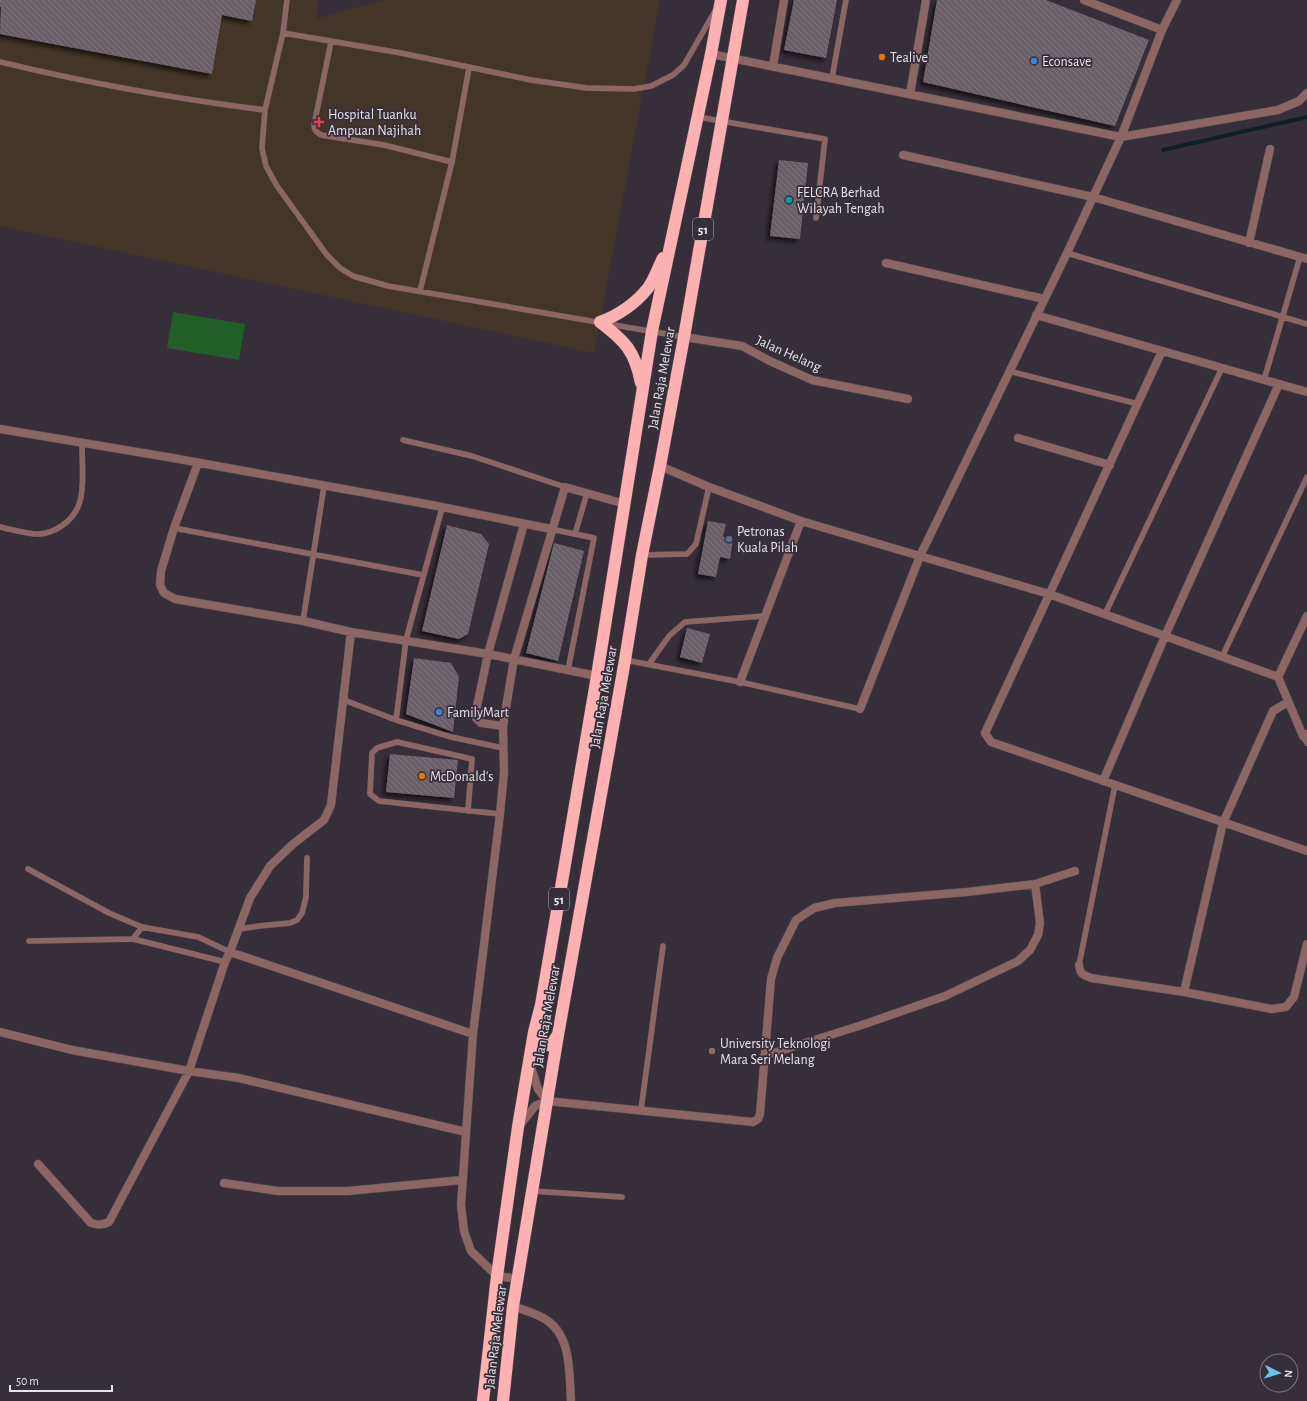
<svg xmlns="http://www.w3.org/2000/svg" width="1307" height="1401" font-family="'Alegreya Sans',sans-serif">
	<style>
		.medical { fill: #433628 }
		.grass { fill: #225f28 }
		.lines { fill: none; stroke-linecap: round; stroke-linejoin: round }
		.stream { stroke: #0e1f21; stroke-width: 4 }
		.building { fill: url(#building-back-hatch); filter: url(#shadow) }
		.lane-casing { stroke: #524b55; stroke-width: 6 }
		.street-casing { stroke: #524b55; stroke-width: 9 }
		.highway-casing { stroke: #524b55; stroke-width: 13 }
		.lane { stroke: #8c6565; stroke-width: 5.5 }
		.street { stroke: #8c6565; stroke-width: 8 }
		.highway { stroke: #fdb1b1; stroke-width: 12 }
		.food-dot { fill: #e8710a; stroke: #362e39; stroke-width: 1.5 }
		.shop-dot { fill: #3f7fe0; stroke: #362e39; stroke-width: 1.5 }
		.health-dot { fill: #e0444e; stroke: #362e39; stroke-width: 1.5 }
		.culture-dot { fill: #0f9aa8; stroke: #362e39; stroke-width: 1.5 }
		.service-dot { fill: #5c6f8a; stroke: #362e39; stroke-width: 1.5 }
		.education-dot { fill: #8d6e63; stroke: #362e39; stroke-width: 1.5 }
		.labels { text-anchor: middle; stroke-width: 3.5; stroke-linejoin: round; paint-order: stroke }
		.shield { fill: #362e39; stroke: #b2acb4; stroke-width: 1 }
		.shield-label { font-size: 13px; font-weight: bold; fill: #e7e2e9 }
		.poi-label { font-size: 14px; fill: #e7e2e9; stroke: #362e39; text-anchor: start }
		.street-label { font-size: 14px; fill: #e7e2e9; stroke: #362e39 }
	</style>
	<defs>
		<pattern id="building-back-hatch" width="6" height="6" patternUnits="userSpaceOnUse"><rect width="6" height="6" fill="#6b5f68"/><path d="M-1 5l2 2M0 0l6 6M5-1l2 2" fill="none" stroke="#80767e"/></pattern>
		<filter id="shadow"><feDropShadow dx="-3.5" dy="3.5" stdDeviation="2" flood-color="#0009"/></filter>
	</defs>
	<rect width="100%" height="100%" fill="#362e39"/>
	<path class="medical" d="M0 0H318L316 19 383 0H660L594 353 0 226Z"/>
	<path class="grass" d="M173 312 245 324 239 360 167 348Z"/>
	<g class="lines">
		<path class="stream" d="M1163 150 1307 117"/>
	</g>
	<path class="building" d="M0 0H256L252 21 222 15 212 74 0 34 1 7H0Z
		M794 0H837L826 58 784 50Z
		M937 0H1046L1149 40 1115 126 923 82Z
		M779 160 808 163 800 239 770 236Z
		M708 521 726 524 723 537 733 539 730 559 720 557 716 577 698 574Z
		M447 525 481 534 489 544 468 634 459 639 422 631Z
		M554 543 584 551 558 661 526 653Z
		M687 628 710 634 702 663 680 657Z
		M414 658 451 663 459 677 453 732 406 714Z
		M390 754 458 760 454 798 386 792Z"/>
	<g class="lines">
		<g class="lane-casing">
			<path id="lane" d="M287 0 283 33 265 110 262 148 266 166 277 186 327 255 340 268 353 276 388 286 684 337
				M283 33 401 53 531 80 587 88 634 89 651 86 673 75 684 65 715 11
				M331 42 314 125C314 130 316 132 321 135L384 145 452 162
				M0 62C87 83 176 99 265 110
				M832 78 846 0
				M698 117 825 139 816 218
				M1067 253 1307 324
				M420 291 452 162 469 68
				M1009 371 1138 404
				M1264 380 1300 257
				M403 440 472 456 565 487
				M0 527C8 529 32 535 39 534 55 533 71 522 78 507 85 492 82 461 82 443
				M174 528 423 575
				M551 529 594 538 568 670
				M575 534 587 493
				M642 555 687 554 696 544 709 487
				M1105 614 1222 368
				M303 621 324 486
				M1222 657 1307 477
				M625 660 740 682 860 709
				M649 664 669 636 685 622 765 616
				M344 700 396 720 451 737 503 748
				M396 720 406 640 442 508
				M1303 736 1307 743
				M468 811 472 759 397 742 377 748 372 753 370 794 379 801 500 814
				M28 869 109 913 142 927
				M239 929 259 926 290 923 297 920 302 913 306 897 307 858
				M133 939 142 927 198 937 230 952
				M29 941 133 939 225 962
				M1079 965 1115 785
				M641 1110 663 946
				M532 1191 622 1197"/>
		</g>
		<g class="street-casing">
			<path id="street" d="M1084 0 1162 30
				M711 54 1121 137 1278 110 1299 101 1307 93
				M773 66 784 0
				M910 94 926 0
				M903 155 1093 197 1307 259
				M1249 243 1270 149
				M886 263 1044 299
				M1036 315 1307 392
				M684 337 742 346 770 361 812 380 908 399
				M1162 351 985 733 991 742 1307 851
				M0 429 173 458 432 505 551 529
				M1018 438 1110 465
				M198 463 174 528 161 571 160 585 164 593 175 599 303 621 351 632 488 654 597 676
				M660 466 709 487 801 521 1049 594 1278 677
				M1307 616 1278 677 1303 736 1307 734
				M351 632 331 805 324 820 293 844 270 866 250 898 230 952 473 1034
				M740 682 801 521
				M860 709 920 556 1067 253 1121 137 1162 30 1177 0
				M503 726 481 723 476 718V711L488 654 524 524
				M1103 781 1165 636 1279 384
				M1079 965C1080 974 1083 975 1091 978L1184 992 1272 1009 1286 1007 1294 997 1307 944
				M1184 992 1223 823 1273 711 1288 702
				M0 1032 72 1050 189 1071 239 1078 466 1132
				M764 1056 865 1024 945 996 1018 961 1030 950 1038 935 1040 923 1035 884
				M530 1064 538 1089 547 1101
				M520 1125 535 1106 547 1101 753 1122 758 1119 760 1114 771 979 777 958 796 920 814 908 835 903 967 892 1035 884 1075 871
				M38 1164 91 1223C98 1225 102 1225 109 1222L189 1071 225 962 230 952
				M224 1183 278 1191H348L462 1180
				M518 1279 497 1276 471 1251 464 1231 461 1205 473 1034 500 814 504 772 503 726 514 659 565 487 625 504
				M513 1306C523 1310 535 1313 545 1319 572 1335 569 1373 571 1401"/>
		</g>
		<g class="highway-casing">
			<path id="highway" d="M600 322C619 315 635 304 648 288 654 280 658 268 663 258
				M600 322C625 341 635 351 641 383
				M534 1032C539 1038 543 1047 551 1045L557 1036
				M483 1401 497 1276 518 1127 534 1032 541 1005 597 676 652 331 711 54 721 0
				M503 1401 513 1306 558 1035 625 660 642 555 660 466 684 337 743 0"/>
		</g>
		<use href="#lane" class="lane"/>
		<use href="#street" class="street"/>
		<use href="#highway" class="highway"/>
	</g>
	<g class="food-dot">
		<circle cx="882" cy="57" r="4"/>
		<circle cx="422" cy="776" r="4"/>
	</g>
	<g class="shop-dot">
		<circle cx="1034" cy="61" r="4"/>
		<circle cx="439" cy="712" r="4"/>
	</g>
	<path class="health-dot" d="M317 116h4v4h4v4h-4v4h-4v-4h-4v-4h4z"/>
	<circle class="culture-dot" cx="789" cy="200" r="4"/>
	<circle class="service-dot" cx="729" cy="539" r="4"/>
	<circle class="education-dot" cx="712" cy="1051" r="4"/>
	<g class="labels">
		<g class="shield">
			<rect x="693" y="218" width="20" height="22" rx="3"/>
			<rect x="549" y="888" width="20" height="22" rx="3"/>
		</g>
		<g class="shield-label">
			<text x="703" y="234">51</text>
			<text x="559" y="904">51</text>
		</g>
		<g class="poi-label">
			<text x="890" y="62">Tealive</text>
			<text x="1042" y="66">Econsave</text>
			<text x="328" y="119">Hospital Tuanku<tspan x="328" dy="16">Ampuan Najihah</tspan></text>
			<text x="797" y="197">FELCRA Berhad<tspan x="797" dy="16">Wilayah Tengah</tspan></text>
			<text x="737" y="536">Petronas<tspan x="737" dy="16">Kuala Pilah</tspan></text>
			<text x="447" y="717">FamilyMart</text>
			<text x="430" y="781">McDonald's</text>
			<text x="720" y="1048">University Teknologi<tspan x="720" dy="16">Mara Seri Melang</tspan></text>
		</g>
		<g class="street-label">
			<text transform="translate(789 353) rotate(24)" y="5">Jalan Helang</text>
			<text transform="translate(661 378) rotate(-80)" y="5">Jalan Raja Melewar</text>
			<text transform="translate(603 697) rotate(-80)" y="5">Jalan Raja Melewar</text>
			<text transform="translate(546 1016) rotate(-80)" y="5">Jalan Raja Melewar</text>
			<text transform="translate(495 1337) rotate(-83)" y="5">Jalan Raja Melewar</text>
		</g>
	</g>
	<g transform="translate(1279 1373) rotate(95)"><circle r="19" fill="#362e39" stroke="#7d767f"/>
	<path d="M0-3L7 15L0 10L-7 15Z" fill="#69c3f1"/>
	<text y="-6" font-size="11" font-weight="bold" text-anchor="middle" fill="#e7e2e9">N</text>
	</g>
	<path d="M10 1385v6h102v-6" fill="none" stroke="#e7e2e9" stroke-width="2"/>
	<text x="16" y="1385" font-size="12" fill="#e7e2e9" stroke="#362e39" stroke-width="3" paint-order="stroke">50 m</text>
</svg>
